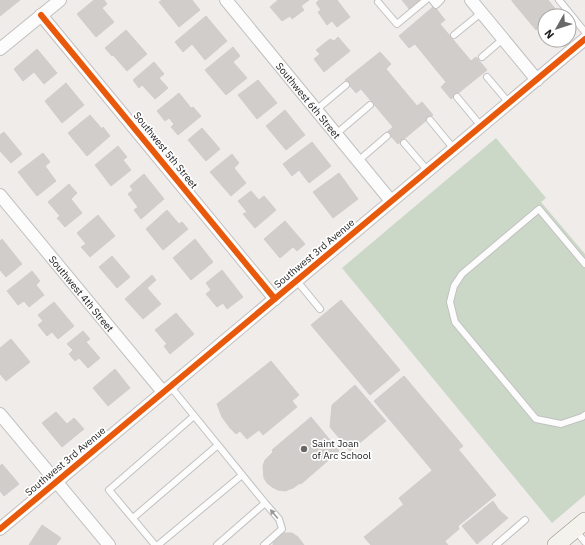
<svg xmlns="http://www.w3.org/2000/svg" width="585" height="545" font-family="'IBM Plex Sans',sans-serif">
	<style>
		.cemetery { fill: #cbd8c8 }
		.building { fill: #d0cdcb; stroke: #d2cdcc }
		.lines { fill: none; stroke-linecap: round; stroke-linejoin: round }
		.lane-casing { stroke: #c2c1c0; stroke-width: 8 }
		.street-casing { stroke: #c2c1c0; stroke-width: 14 }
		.secondary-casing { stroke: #989583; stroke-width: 18 }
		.lane { stroke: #fdfcfc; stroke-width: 6 }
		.street { stroke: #fdfcfc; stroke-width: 12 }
		.secondary { stroke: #f3f2ed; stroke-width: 17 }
		.cycleway-casing { stroke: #fff; stroke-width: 8 }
		.cycleway { stroke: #e8590c; stroke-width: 6 }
		.oneway { fill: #9a9999 }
		.poi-dot { fill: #696867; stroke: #fff; stroke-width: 1.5 }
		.labels { text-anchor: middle; stroke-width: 3.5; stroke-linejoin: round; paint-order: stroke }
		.street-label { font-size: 10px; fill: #212121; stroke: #fff }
		.poi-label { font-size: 10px; fill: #212121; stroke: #fff; text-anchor: start }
	</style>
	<rect width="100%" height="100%" fill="#efecea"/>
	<path class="cemetery" d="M496 138 546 198 541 202 585 254V495L552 523 342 268Z"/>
	<path class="building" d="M0 0H20L0 16Z
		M94 0H104L107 4 102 8 114 22 96 37 77 14Z
		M162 0H192L200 10 179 27 159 2Z
		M278 0H309L301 6 304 10 292 19 290 16 282 21 270 7Z
		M319 0H337L350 17 337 27 332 21 327 25 318 12 321 10 316 3Z
		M402 0H422L410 10Z
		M512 0H548L558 12 553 16H545V22L536 30 512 1Z
		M434 6 445 20 440 24 471 61 476 57 487 70 451 99 441 87 446 82 415 44 409 48 399 36Z
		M206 16 227 41 205 60 192 44 183 52 175 42Z
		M126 30 147 54 127 71 113 55 112 56 105 48Z
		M338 37 350 51 324 72 314 59 320 54 316 50 330 39 334 41Z
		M233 47 240 56 233 62 247 78 226 95 205 70Z
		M37 49 57 73 44 84 34 72 23 81 14 69Z
		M380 52 391 64 386 69 417 106 422 102 433 115 398 144 387 132 393 127 361 89 356 93 345 80Z
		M154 62 164 74 159 78 168 88 155 99 142 85 139 88 133 80Z
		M258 80 277 103 257 119 238 95Z
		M66 83 84 105 62 123 45 101Z
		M179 93 191 108 193 107 201 116 178 135 171 127 174 124 169 118 165 121 157 111Z
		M285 110 305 135 286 150 266 126Z
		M90 115 102 129 103 127 110 136 87 156 68 133Z
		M202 128 220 149 206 161 188 140Z
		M4 132 22 154 11 163 0 151V135Z
		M312 142 331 166 309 183 299 170 292 176 283 164Z
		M118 146 127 157 123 160 131 170 111 186 95 165Z
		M43 153 50 162 45 166 56 181 37 196 18 172Z
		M232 154 239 163 234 168 246 183 231 196 210 172Z
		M339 173 358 199 333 218 313 192Z
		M144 174 164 199 141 219 134 210 138 207 128 194 133 190 130 186Z
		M69 184 77 193 71 199 82 213 65 227 57 218 60 216 48 202Z
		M251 191 259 200 264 196 276 210 255 228 243 214 247 212 238 201Z
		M167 210 179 224 182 222 188 229 163 250 146 229Z
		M98 215 115 236 90 257 81 247 86 244 77 233Z
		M285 221 305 244 297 251 293 247 280 258 264 239Z
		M2 239 22 264 6 277 0 270V241Z
		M195 239 213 262 191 280 173 258Z
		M112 256 130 277 117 288 99 267Z
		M222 270 243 297 227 309 223 303 217 307 206 294 211 290 206 283Z
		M32 271 40 281 36 285 44 295 29 307 24 301 18 305 7 291Z
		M152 275 156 280 147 288 161 304 143 319 125 299Z
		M341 300 400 370 370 395 311 325Z
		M54 302 74 326 58 339 52 332 47 336 38 325 43 321 38 315Z
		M176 313 194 334 170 354 164 346 167 344 155 330Z
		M83 331 90 339 86 342 100 358 88 368 79 358 75 361 69 354 73 350 67 344Z
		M11 339 30 362 6 381 0 374V348Z
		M271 361 299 395 292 401 297 407 263 435 259 430 247 439 240 431 236 434 230 428 222 417 217 404Z
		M115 369 130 388 108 406 93 388Z
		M404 376 463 446 432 470 374 401Z
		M355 385 386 421 350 451 330 427 332 405Z
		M56 412 67 424 74 418 84 429 62 447 42 423Z
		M311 417 339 451 301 484 300 483 293 488 285 491 278 490 272 487 267 483 264 478 263 466 265 460 273 452 272 450Z
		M458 449 496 495 458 526 459 529 445 541 413 502 406 508 399 498Z
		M2 464 19 484 4 496 0 491V466Z
		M493 501 499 510 508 518 477 544 462 526Z
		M413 502 448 545H371L364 537 403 505 406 508Z
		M42 525 61 538 56 545H29Z
		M284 533H292L298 537 304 545H273V543L278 536Z"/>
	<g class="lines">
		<g class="lane-casing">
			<path id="lane" d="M432 0 436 5 441 0
				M559 0 585 32
				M378 2 397 24 426 0
				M454 35 481 13
				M482 57 503 39
				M487 77 509 103
				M457 97 481 126
				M316 110 346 85
				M430 120 454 149
				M336 134 370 105
				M404 143 428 171
				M358 161 387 136
				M585 264 539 209 462 274 454 286 450 302 455 322 536 419 561 424 582 417 585 415
				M297 281 320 309
				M170 386 265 503 217 545
				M133 518 218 445
				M576 531 585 542
				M155 545 109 490 194 416
				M158 545 242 475
				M264 545 282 529 279 519 265 503
				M496 545 525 520"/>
		</g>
		<g class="street-casing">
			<g id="street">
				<path id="s1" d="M226 0 391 201"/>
				<path d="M471 0 537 80"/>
				<path d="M41 15 275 299"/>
				<path d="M0 49 60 0"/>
				<path id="s2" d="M0 195 163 392"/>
				<path d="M0 414 109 545"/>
				<path d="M0 529 585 39"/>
			</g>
		</g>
		<g class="secondary-casing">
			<path id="secondary" d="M556 545 585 521"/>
		</g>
		<use href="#lane" class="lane"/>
		<use href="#street" class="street"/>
		<use href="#secondary" class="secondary"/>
		<g class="cycleway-casing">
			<path id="cycleway" d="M41 15 275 299
				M0 529 585 39"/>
		</g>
		<use href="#cycleway" class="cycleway"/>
	</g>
	<defs><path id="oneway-solid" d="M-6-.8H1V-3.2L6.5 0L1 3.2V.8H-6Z"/></defs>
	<use class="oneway" href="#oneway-solid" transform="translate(274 514) rotate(-130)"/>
	<circle class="poi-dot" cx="304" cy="449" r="4"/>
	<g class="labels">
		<g class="street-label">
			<text dy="4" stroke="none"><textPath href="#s1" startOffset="130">Southwest 6th Street</textPath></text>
			<text transform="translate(166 150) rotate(51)" y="4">Southwest 5th Street</text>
			<text transform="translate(314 253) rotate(-40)" y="4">Southwest 3rd Avenue</text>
			<text dy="4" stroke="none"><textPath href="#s2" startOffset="128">Southwest 4th Street</textPath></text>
			<text transform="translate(65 461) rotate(-40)" y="4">Southwest 3rd Avenue</text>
		</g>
		<g class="poi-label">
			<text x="312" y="447">Saint Joan<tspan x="312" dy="12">of Arc School</tspan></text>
		</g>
	</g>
	<g transform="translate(557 28) rotate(231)"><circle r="19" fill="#ffffff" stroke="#a6a6a6"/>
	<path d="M0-3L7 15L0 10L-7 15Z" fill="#696867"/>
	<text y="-6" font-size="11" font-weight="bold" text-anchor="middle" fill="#212121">N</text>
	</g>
</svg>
